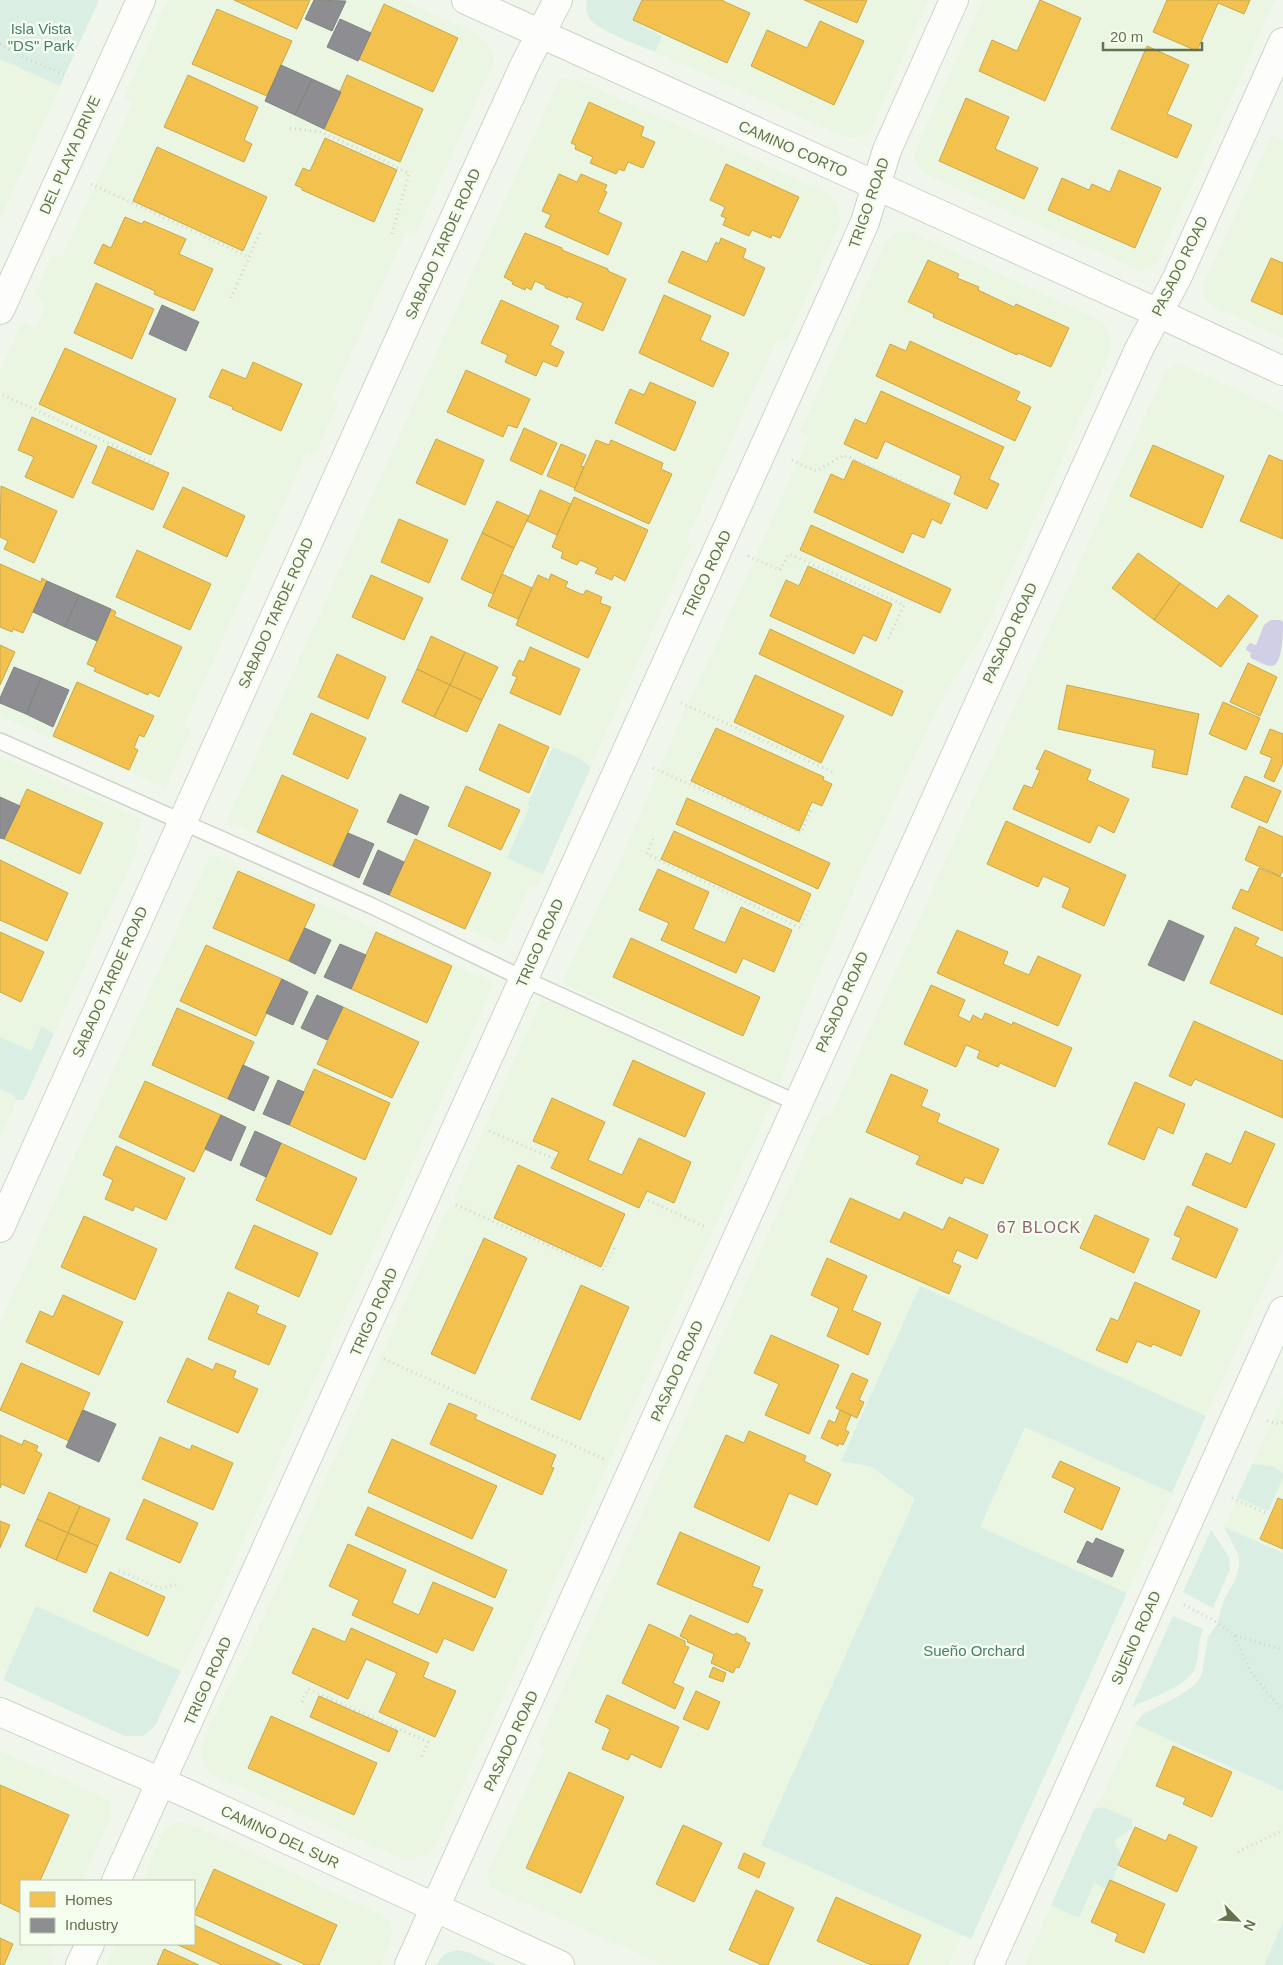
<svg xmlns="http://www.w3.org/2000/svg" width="1283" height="1965" font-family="Arial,sans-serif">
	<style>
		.residential { fill: #eaf5e2 }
		.green { fill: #daeee3 }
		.water { fill: #d1cfe6 }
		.homes { fill: #f2c14e; stroke: #c8a94e }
		.industry { fill: #8d8d92; stroke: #81857e }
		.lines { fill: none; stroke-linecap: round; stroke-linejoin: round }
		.lane-casing { stroke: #cdd4c7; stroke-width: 18 }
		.street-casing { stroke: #cdd4c7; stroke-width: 30 }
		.path { stroke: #d3d6cc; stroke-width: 3; stroke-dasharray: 1 4; stroke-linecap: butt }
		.lane { stroke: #fdfefc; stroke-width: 15 }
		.street { stroke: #fdfefc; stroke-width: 28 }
		.labels { text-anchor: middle; stroke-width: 5; stroke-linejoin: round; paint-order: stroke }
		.park-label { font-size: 15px; fill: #4a7c6f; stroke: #f4fdee }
		.street-label { font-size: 15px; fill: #65724e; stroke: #f4fdee }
		.neighbourhood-label { font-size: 16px; letter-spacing: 1px; fill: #8e6673; stroke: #f4fdee }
	</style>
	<rect width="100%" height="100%" fill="#f0f6ec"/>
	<path class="residential" d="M168 0H402L477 34 489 46 493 54V64L415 236 406 232 339 380 331 398 338 404 315 455 307 452 245 589 184 726 191 729 165 788 0 716V372L22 322 36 328 46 304 35 294 53 254 62 257 133 103 124 99Z
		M587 0H928L871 129 864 136 852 138 843 136 599 27 590 20 586 11Z
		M983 0H1275L1157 262 1149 269 1139 270 929 176 920 169 915 158 917 147Z
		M0 59 60 86 0 219Z
		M565 78 580 81 825 192 838 204 840 222 786 342 777 339 686 541 692 544 604 736 537 887 530 885 503 945 227 821 559 80Z
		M1272 135 1283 140V338L1213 306 1206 300 1203 290 1205 281Z
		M903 232H911L1103 322 1110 334 1111 341 1110 352 981 638 939 704 861 873 803 1010 780 1084 562 983 625 851 685 709 717 643 809 437 800 432 886 241 895 234Z
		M1177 364 1183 365 1283 412V1247L1206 1416 920 1286 841 1460 872 1467 915 1499 761 1845 962 1935 948 1965H664L494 1889 489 1886 488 1872 545 1749 538 1745 549 1720 822 1115 830 1118 1166 370Z
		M0 756 143 820 135 837 138 847 54 1034 24 1100 18 1097 0 1137Z
		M211 854 494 983 286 1443 223 1587 181 1671 36 1607 7 1671 0 1668V1323Z
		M542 998 772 1101 685 1290 606 1469 434 1848 428 1854 408 1860 401 1858 213 1775 207 1770 201 1754 202 1743 227 1690 246 1657 428 1252 449 1207 455 1204V1196Z
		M1283 1398V1553L1224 1527Z
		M1025 1426 1172 1493 1127 1593 980 1527Z
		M1135 1724 1283 1792V1922L1264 1965H1025L1094 1809 1104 1793Z
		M0 1751 104 1797 110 1803 111 1816 82 1881H21V1944H54L48 1956 54 1959 51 1965H0Z
		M178 1822 197 1827 383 1916 389 1921 392 1936 381 1965H107L116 1944H194V1881H143L160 1839 166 1829Z"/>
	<path class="green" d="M0 0H99L60 86 0 59Z
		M587 0H652L641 26 662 36 655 52C641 46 597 30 590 19 586 13 586 7 587 0Z
		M553 747 580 759 591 767 543 874 507 858 530 806 527 805Z
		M42 1026 54 1034 24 1100H17L13 1095 0 1089V1037L31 1051Z
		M920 1286 1206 1416 1172 1493 1025 1427 980 1527 1127 1593 971 1939 761 1845 915 1499 872 1467 841 1461Z
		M1252 1464 1272 1466 1283 1473V1478L1268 1511 1237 1497Z
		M1224 1527 1283 1553V1791L1135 1724 1143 1714 1177 1697 1195 1685 1202 1674 1208 1637 1217 1624 1224 1600 1235 1580 1239 1567V1556Z
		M1211 1530 1229 1557 1230 1569 1213 1608 1183 1592Z
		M36 1606 181 1671 155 1726 143 1736H125L3 1680Z
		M1173 1616 1203 1629C1197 1644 1200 1655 1195 1668 1189 1686 1148 1699 1132 1707Z
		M1104 1807 1132 1820V1828L1114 1841 1122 1857 1108 1890 1094 1883 1079 1918 1051 1905 1094 1809Z
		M1283 1922V1965H1264Z
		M456 1950 468 1952 496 1965H436L444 1954Z"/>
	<path class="water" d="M1271 620H1280L1283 622C1283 631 1283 667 1271 666 1265 666 1257 660 1252 659L1250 656 1251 653 1246 650 1247 646 1250 643 1256 645 1264 625Z"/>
	<path class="homes" d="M234 0H310L297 29Z
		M642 0H723V1L750 13 727 63 633 20Z
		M804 0H867L857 23Z
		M1040 0 1081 18 1045 101 979 71 992 40 1017 51Z
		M1167 0H1250L1244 14 1218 3 1197 51 1153 32Z
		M384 4 458 38 433 92 359 59Z
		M217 9 292 41 267 96 192 64Z
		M820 21 864 41 834 105 751 66 767 30 807 48Z
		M1147 46 1189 65 1167 114 1192 125 1177 158 1111 129Z
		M188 75 258 107 244 140 252 144 244 162 164 127Z
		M347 75 423 109 400 162 324 129Z
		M966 98 1009 117 995 149 1038 168 1024 199 939 161Z
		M589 102 644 127 641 136 655 142 643 168 628 162 624 171 619 169 616 174 590 163 593 157 575 149 576 145 571 143Z
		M325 138 397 170 374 222 302 190V188L295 185 303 168 310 171Z
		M157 147 267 197 243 251 133 201Z
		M726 164 799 197 780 238 772 235 771 238 752 230 749 236 723 225 726 218 721 216 725 207 710 200Z
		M1119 170 1161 188 1135 248 1048 210 1062 178 1089 190 1092 184 1110 192Z
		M559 174 577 182 581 174 607 185 604 191 607 192 598 212 622 223 608 255 545 227 551 215 542 211Z
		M125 217 142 224 144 221 186 239 179 254 213 269 194 311 154 294 155 291 94 263 103 244 111 248Z
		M525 233 562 248V250L608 269V271L626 279 603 331 576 319 583 303 568 296V298L545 288 546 286 535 281 531 290 526 287 525 290 512 284 513 282 504 277Z
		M721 238 746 249 743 258 765 268 744 316 668 282 682 251 707 262 716 242 719 244Z
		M1271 258 1283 263V315L1251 301Z
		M928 260 959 274 957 278 979 287 978 290 1014 307 1016 304 1069 328 1051 367 1018 353 1017 355 933 317 934 314 908 302Z
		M96 283 154 309 132 359 74 333Z
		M664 295 711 316 700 340 729 353 713 387 639 353Z
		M501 300 559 326 550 345 564 352 557 367 543 361 536 376 505 362 508 355 481 343Z
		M910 341 1020 392 1016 400 1031 407 1015 441 876 376 890 344 906 351Z
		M65 348 176 399 151 455 39 404Z
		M253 362 302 384 281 431 232 409 233 407 209 397 222 369 246 379Z
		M466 370 530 399 517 428 508 425 503 437 447 412Z
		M650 382 696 402 675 451 615 423 630 389 644 395Z
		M881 391 1004 447 989 479 999 484 987 509 954 494 961 476 885 441 877 459 844 444 855 419 866 424Z
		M32 417 97 446 73 498 25 477 34 457 18 450Z
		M524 428 557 443 542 475 510 460Z
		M436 439 484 460 465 505 416 483Z
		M596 440 609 445 611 440 663 463 661 469 672 474 649 524 574 490Z
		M561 444 586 455 581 466 584 467 575 488 547 476Z
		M1153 445 1224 476 1202 528 1130 496Z
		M108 446 169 473 153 510 92 483Z
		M1269 455 1283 461V539L1240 521Z
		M853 460 950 504 941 524 932 519 924 538 912 533 903 553 814 512 831 474 844 480Z
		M1 486 57 511 34 563 4 549 8 541 0 537Z
		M183 487 245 516 227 557 163 527Z
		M540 490 571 504 557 535 527 521Z
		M574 497 648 530 625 581 614 575 612 580 595 573 598 568 580 560 577 565 561 558 563 552 552 547Z
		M497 501 529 516 514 548 482 533Z
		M399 519 448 540 429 583 381 562Z
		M811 525 951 589 940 613 800 550Z
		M482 533 514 548 493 594 461 579Z
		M137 550 211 584 190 630 116 597Z
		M1138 553 1180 583 1154 620 1112 588Z
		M0 564 41 582 42 578 47 581 23 633 13 629 12 632 0 627Z
		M808 566 892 604 876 641 863 635 854 654 770 616 786 580 799 586Z
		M502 574 532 588 518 619 488 606Z
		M551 574 568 582 565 587 583 595 586 590 602 597 600 603 611 607 588 658 516 625 538 575 549 580Z
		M371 575 423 598 404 640 352 617Z
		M1180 583 1217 609 1228 595 1258 616 1221 667 1154 620Z
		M111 609 116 612 114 616 182 647 159 697 149 692 148 695 94 671 96 668 87 664Z
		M770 629 903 691 892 716 759 654Z
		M431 636 465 652 450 685 417 669Z
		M0 645 15 652 0 685Z
		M530 647 580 669 560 715 510 693 517 677 512 675 519 660 524 662Z
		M465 652 498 667 482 700 450 685Z
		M337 654 386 677 368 719 318 697Z
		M1248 663 1277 677 1260 716 1230 702Z
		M417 669 450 685 434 717 402 702Z
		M755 675 844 716 821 763 734 722Z
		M77 682 154 716 144 737 139 735 134 748 138 750 129 770 53 736Z
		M450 685 482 700 467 732 434 717Z
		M1067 685 1199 714 1187 775 1152 767 1155 750 1058 729Z
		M1223 702 1260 718 1246 750 1209 734Z
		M311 713 366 738 348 779 293 754Z
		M499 724 549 747 529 793 479 770Z
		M716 728 824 777 823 780 832 784 822 806 812 802 799 831 691 781Z
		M1270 729 1283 734V763L1274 782 1264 777 1272 758 1260 753Z
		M1045 750 1091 770 1087 780 1129 799 1114 833 1098 825 1090 843 1013 809 1024 785 1032 788 1040 770 1036 769Z
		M282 775 358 810 333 866 257 832Z
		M1245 776 1281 791 1267 823 1231 807Z
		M466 786 520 810 501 850 448 826Z
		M27 789 103 823 80 874 4 839Z
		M687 798 830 863 818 889 676 824Z
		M1006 821 1126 875 1104 926 1062 907 1070 888 1043 876 1038 887 987 864Z
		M1259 826 1283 837V870L1280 876 1245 860Z
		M674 831 811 894 799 922 661 859Z
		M415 839 491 873 465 929 389 895Z
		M0 860 68 893 47 941 0 920Z
		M1259 868 1283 878V931L1232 908 1241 889 1248 892Z
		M658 869 709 892 693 929 725 943 741 907 792 930 774 972 743 958 736 973 661 940 669 923 639 910Z
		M238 871 315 905 289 961 213 928Z
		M1235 927 1259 938 1255 945 1283 958V1015L1210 983Z
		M957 930 1008 952 1003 964 1029 975 1038 956 1081 975 1058 1026 937 973Z
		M0 932 44 952 21 1002 0 992Z
		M376 932 452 966 427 1023 351 989Z
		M631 938 760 997 743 1036 613 977Z
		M206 945 282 979 256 1036 180 1001Z
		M931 985 965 1000 958 1016 970 1022 973 1015 982 1020 985 1013 1012 1025 1013 1022 1072 1048 1055 1087 1000 1063 998 1067 977 1058 980 1051 966 1045 956 1067 904 1044Z
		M343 1007 419 1042 392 1098 317 1064Z
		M177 1008 254 1042 228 1099 152 1065Z
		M1194 1021 1283 1061V1118L1195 1079 1191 1086 1169 1076Z
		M633 1060 705 1093 685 1137 613 1105Z
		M314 1069 390 1103 365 1160 289 1125Z
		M891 1074 928 1090 921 1106 940 1114 937 1122 999 1149 983 1184 965 1177 962 1184 916 1164 920 1156 866 1132Z
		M145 1081 221 1115 194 1172 119 1137Z
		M1135 1082 1185 1104 1173 1134 1158 1127 1144 1160 1108 1144Z
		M552 1098 605 1122 588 1160 622 1175 639 1138 691 1162 674 1203 647 1191 639 1208 551 1168 559 1152 533 1141Z
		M1245 1131 1275 1144 1246 1208 1192 1185 1206 1153 1231 1164Z
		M281 1143 357 1178 331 1235 256 1200Z
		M116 1146 185 1178 166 1220 135 1206 133 1211 105 1199 113 1180 103 1175Z
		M518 1165 625 1214 601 1267 494 1218Z
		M850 1198 900 1220 904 1212 943 1230 949 1217 988 1235 977 1259 957 1250 952 1262 961 1266 949 1294 830 1242Z
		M1187 1206 1238 1229 1216 1278 1172 1259 1181 1238 1174 1235Z
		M1095 1215 1149 1239 1134 1273 1080 1248Z
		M84 1216 157 1249 135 1300 61 1267Z
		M254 1225 318 1253 299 1297 235 1268Z
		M484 1238 527 1258 475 1374 431 1354Z
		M827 1258 867 1276 852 1310 881 1323 868 1355 827 1336 839 1308 811 1295Z
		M1135 1282 1200 1311 1181 1356 1153 1344 1151 1347 1137 1341 1127 1363 1096 1350 1111 1318 1118 1321Z
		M581 1285 629 1307 580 1420 531 1399Z
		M228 1292 259 1306 256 1313 286 1326 269 1365 208 1339Z
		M63 1295 123 1322 99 1375 26 1342 40 1311 53 1317Z
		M771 1335 839 1365 809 1434 765 1415 779 1384 754 1373Z
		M187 1358 213 1370 216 1363 236 1371 233 1378 258 1389 238 1433 167 1402Z
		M21 1363 90 1393 69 1441 0 1410Z
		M852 1373 868 1380 859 1400 864 1402 857 1418 836 1408Z
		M449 1403 477 1415 475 1419 556 1455 551 1467 554 1468 542 1495 430 1444Z
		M840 1410 851 1415 845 1430 849 1432 843 1445 839 1443 838 1446 821 1438 829 1420 835 1423Z
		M749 1431 806 1456 804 1461 831 1474 817 1505 789 1493 769 1541 694 1507 726 1435 744 1443Z
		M0 1435 22 1445 24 1440 38 1446 36 1451 42 1454 24 1494 2 1484 0 1488Z
		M160 1437 190 1450 192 1445 233 1463 213 1510 142 1479Z
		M392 1439 497 1486 472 1539 368 1492Z
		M1060 1461 1120 1488 1102 1530 1064 1512 1075 1488 1052 1477Z
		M49 1492 80 1506 68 1533 37 1519Z
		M1278 1498 1283 1500V1549L1260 1539Z
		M144 1499 198 1523 180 1563 126 1539Z
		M80 1506 110 1519 98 1546 68 1533Z
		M368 1507 507 1570 495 1598 355 1535Z
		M37 1519 68 1533 56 1560 25 1546Z
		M0 1521 10 1525 0 1548Z
		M680 1532 760 1567 752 1586 763 1590 748 1623 657 1584Z
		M68 1533 98 1546 86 1573 56 1560Z
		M348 1544 406 1570 392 1603 419 1615 433 1582 493 1608 473 1651 444 1638 437 1653 352 1615 359 1600 329 1586Z
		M110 1572 165 1597 148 1636 93 1611Z
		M690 1615 734 1635 736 1633 746 1638 745 1641 750 1643 739 1668 736 1667 733 1673 711 1663 714 1654 687 1642 688 1640 680 1636Z
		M649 1624 685 1641V1646L689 1647 673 1683 684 1688 675 1709 622 1683Z
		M313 1628 345 1642 351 1628 429 1663 423 1677 456 1691 435 1737 379 1712 397 1673 366 1659 348 1699 292 1673Z
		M713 1667 726 1673 723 1682 709 1677Z
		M696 1691 720 1702 708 1730 683 1719Z
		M607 1695 679 1727 661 1768 631 1754 628 1760 602 1749 610 1729 595 1722Z
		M319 1696 398 1731 389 1752 310 1717Z
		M271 1716 377 1763 354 1815 248 1768Z
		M1173 1746 1232 1772 1212 1817 1183 1804 1186 1798 1156 1786Z
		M569 1772 624 1797 581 1893 526 1868Z
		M0 1785 69 1815 40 1881H21V1913L0 1903Z
		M683 1825 722 1843 694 1902 656 1884Z
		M1135 1827 1166 1841 1169 1834 1197 1847 1177 1892 1118 1865Z
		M744 1853 765 1863 759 1878 738 1868Z
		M214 1869 337 1925 319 1965H306L194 1914Z
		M1110 1880 1165 1904 1144 1953 1115 1941 1118 1934 1091 1922Z
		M756 1890 794 1908 768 1965H762L729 1950Z
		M836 1897 921 1935 908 1965H871L817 1941Z
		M194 1925 282 1965H222L176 1944H194Z
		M0 1938 13 1944 4 1965H0Z
		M164 1949 199 1965H157Z"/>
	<path class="industry" d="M314 0 346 1 332 31 305 19Z
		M340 19 371 33 358 61 327 47Z
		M281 65 312 79 295 115 265 101Z
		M312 79 341 92 324 129 295 115Z
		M162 305 199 322 186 351 149 334Z
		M47 581 79 595 65 627 33 612Z
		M79 595 111 609 97 641 65 627Z
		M14 667 41 678 26 714 0 703V698Z
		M41 678 69 690 53 727 26 714Z
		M400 794 429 807 417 835 387 822Z
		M0 797 20 806 4 839 0 838Z
		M348 833 374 844 359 878 333 866Z
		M378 850 404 862 389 895 363 884Z
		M1169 920 1204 936 1184 981 1148 965Z
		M305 928 331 940 315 974 289 961Z
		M340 944 366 955 351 989 324 977Z
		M282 979 308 992 293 1025 266 1013Z
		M317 995 343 1007 327 1040 301 1028Z
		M243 1065 269 1077 254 1111 228 1099Z
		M278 1080 304 1092 289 1125 263 1114Z
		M221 1115 246 1127 231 1161 205 1149Z
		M255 1131 281 1143 266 1177 240 1165Z
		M83 1410 116 1424 99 1462 66 1447Z
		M1096 1538 1124 1550 1112 1577 1077 1562 1087 1541 1093 1544Z"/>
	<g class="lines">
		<g class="lane-casing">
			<path id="lane" d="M0 741 372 906 524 979 797 1103"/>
		</g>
		<g class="street-casing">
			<path id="street" d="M466 0 1158 313 1283 371
				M0 310 141 0
				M0 1228 417 300 524 66 558 0
				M0 1712 186 1793 560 1965
				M116 1881 834 292 865 222 887 150 954 0
				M80 1965 90 1944
				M409 1965C653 1426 895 885 1140 347L1177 278 1283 42
				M989 1965 1283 1311"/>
		</g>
		<path class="path" d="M0 44 25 58 68 76
			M290 128 321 132 387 162 409 174 391 237
			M91 184 249 257
			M231 298 261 230
			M3 395 157 465
			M792 460 816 471 844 455 952 504
			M748 556 780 570 789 554 904 605 888 639
			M681 703 835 773
			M653 768 801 833 811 810
			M653 839 647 854 800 928 809 909
			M489 1131 555 1159
			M644 1198 707 1228
			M456 1205 604 1270 615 1247
			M384 1359 604 1459
			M1267 1421 1278 1424 1283 1422
			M1232 1498 1265 1513
			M119 1571 160 1588 176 1585
			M1184 1605 1213 1620 1234 1635 1283 1650
			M1234 1636 1252 1674 1283 1711
			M302 1702 308 1689 428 1742 421 1758
			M1238 1852 1283 1830"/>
		<use href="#lane" class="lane"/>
		<use href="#street" class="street"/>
	</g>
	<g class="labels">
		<g class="park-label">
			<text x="41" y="34">Isla Vista<tspan x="41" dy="17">"DS" Park</tspan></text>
			<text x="974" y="1656">Sueño Orchard</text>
		</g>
		<g class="street-label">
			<text transform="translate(793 149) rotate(24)" y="5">CAMINO CORTO</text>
			<text transform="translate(70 155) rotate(-66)" y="5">DEL PLAYA DRIVE</text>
			<text transform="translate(869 203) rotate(-71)" y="5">TRIGO ROAD</text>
			<text transform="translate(443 244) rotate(-66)" y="5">SABADO TARDE ROAD</text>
			<text transform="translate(1180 266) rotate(-64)" y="5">PASADO ROAD</text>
			<text transform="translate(707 574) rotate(-65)" y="5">TRIGO ROAD</text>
			<text transform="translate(276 613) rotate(-66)" y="5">SABADO TARDE ROAD</text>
			<text transform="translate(1010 633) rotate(-65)" y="5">PASADO ROAD</text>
			<text transform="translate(540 943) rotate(-66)" y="5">TRIGO ROAD</text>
			<text transform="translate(110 982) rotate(-66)" y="5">SABADO TARDE ROAD</text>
			<text transform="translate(842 1002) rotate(-66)" y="5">PASADO ROAD</text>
			<text transform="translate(374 1312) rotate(-66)" y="5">TRIGO ROAD</text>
			<text transform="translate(677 1371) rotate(-66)" y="5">PASADO ROAD</text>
			<text transform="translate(1136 1638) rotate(-66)" y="5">SUENO ROAD</text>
			<text transform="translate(208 1681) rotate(-66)" y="5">TRIGO ROAD</text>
			<text transform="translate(511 1741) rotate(-65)" y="5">PASADO ROAD</text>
			<text transform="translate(280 1837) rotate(25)" y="5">CAMINO DEL SUR</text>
		</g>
		<g class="neighbourhood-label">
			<text x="1039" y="1233">67 BLOCK</text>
		</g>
	</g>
	<rect x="20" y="1880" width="175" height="65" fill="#f4fdee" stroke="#bbc5ae"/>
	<rect x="30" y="1892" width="25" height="15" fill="#f2c14e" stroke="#bbc5ae"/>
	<text x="65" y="1905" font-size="15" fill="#65724e">Homes</text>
	<rect x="30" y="1918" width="25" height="15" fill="#8d8d92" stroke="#bbc5ae"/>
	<text x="65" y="1930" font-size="15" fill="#65724e">Industry</text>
	<g transform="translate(1238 1920) rotate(114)" stroke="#f4fdee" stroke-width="4" paint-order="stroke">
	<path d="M0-4L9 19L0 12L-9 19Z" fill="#65724e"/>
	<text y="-8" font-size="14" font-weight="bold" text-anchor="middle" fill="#65724e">N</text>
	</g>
	<path d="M1103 42v8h99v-8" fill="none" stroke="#65724e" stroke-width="2.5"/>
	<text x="1110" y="42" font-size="15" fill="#65724e" stroke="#f4fdee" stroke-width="4" paint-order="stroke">20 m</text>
</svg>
